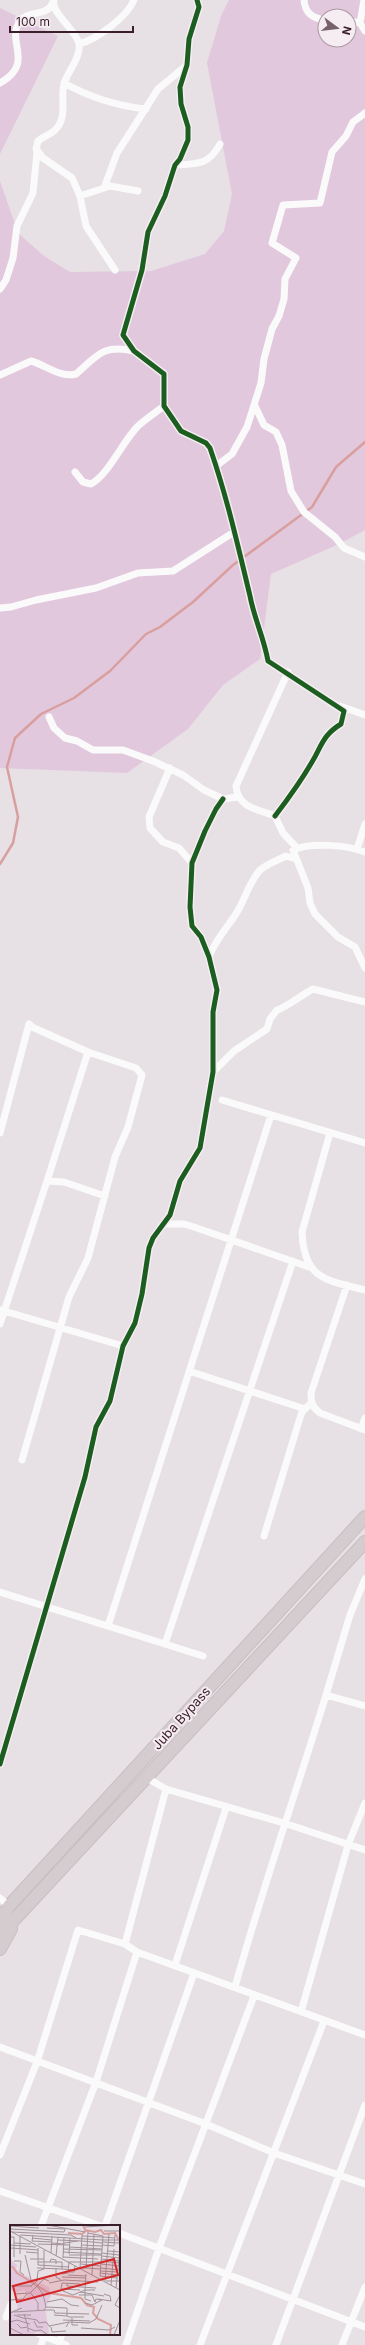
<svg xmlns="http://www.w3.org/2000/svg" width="365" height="2345" font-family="Inter,sans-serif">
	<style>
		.green { fill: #e2c8dd; fill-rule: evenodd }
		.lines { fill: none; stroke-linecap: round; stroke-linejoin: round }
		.stream { stroke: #d99f9f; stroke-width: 2.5 }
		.primary-casing { stroke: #c7bec3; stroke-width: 14 }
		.minor { stroke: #fbfafb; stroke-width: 7 }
		.primary { stroke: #d4cccf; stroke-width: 12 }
		.cycleway-casing { stroke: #f6edf3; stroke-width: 8 }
		.cycleway { stroke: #1b5e20; stroke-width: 5 }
		.labels { text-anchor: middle; stroke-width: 4; stroke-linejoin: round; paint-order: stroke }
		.street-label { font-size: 13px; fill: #3a1e29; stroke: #f6edf3 }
		.inset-river { fill: none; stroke: #d99f9f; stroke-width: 2 }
		.inset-road { fill: none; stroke: #a29299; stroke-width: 1 }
		.view { fill: #d62828; fill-opacity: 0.15; stroke: #d62828; stroke-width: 2 }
		.inset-edge { fill: none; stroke: #3a1e29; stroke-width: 2 }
	</style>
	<rect width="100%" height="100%" fill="#e7e0e4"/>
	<path class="green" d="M229 0H365V530L339 544 271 574 260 659 223 685 188 729 127 773 0 768V181L18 233 44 256 70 272 151 271 205 254 224 231 232 194 207 63 221 16ZM325 16H349V40H325Z
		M0 8 58 36 0 154Z"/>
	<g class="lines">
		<path class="stream" d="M0 864 13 843 18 817 7 767 15 738 41 714 74 698 110 671 146 634 160 627 193 602 233 565 312 507 336 467 365 442"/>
		<g class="primary-casing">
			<path id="primary" d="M0 1921 9 1906 365 1517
				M0 1935 365 1542
				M0 1949 11 1929"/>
		</g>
		<path class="minor" d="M54 0C50 12 77 31 79 44 81 58 67 72 64 84 60 98 68 116 56 129 52 134 44 136 38 141L36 149 43 158 72 178 80 196 86 226 115 270
			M197 0 199 7 189 39 187 65 180 87 181 104 188 127V140L180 159 175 165 165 196 148 232 142 270 123 335 134 351 164 374V406L181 431 206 443 210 448C227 497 238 546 250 596 254 618 264 638 268 661L344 711 341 724C323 735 322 745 312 762 301 781 288 799 275 816
			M304 0C305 13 312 18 325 20
			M364 0 360 23 365 31
			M349 21 360 23
			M79 44C96 40 127 17 134 0
			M0 83C36 63 5 41 20 21 29 9 47 18 53 2
			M64 83C89 97 118 106 146 109
			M175 165C197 164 209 165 220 144
			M104 188 117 153 158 89 187 65
			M80 196 110 186 138 191
			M0 289 6 280 13 258 17 226 33 193 37 152
			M0 375 31 361C46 365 60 378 76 374 98 355 103 344 134 351
			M255 406 264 425 276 432 282 445 291 491 304 512 335 537 344 548 365 557
			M216 466 232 454 247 427 261 383 264 359 272 329 279 316 284 299 285 279 296 258 272 243 283 205 320 203 332 152 346 136 353 122 365 113
			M75 472 83 482 91 484C108 475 122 443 137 427 145 419 155 413 164 406
			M0 608 11 607 36 600 96 588 138 573 173 571 234 532
			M288 672 236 786C238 808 257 809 275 816L283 833 297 848
			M340 706 365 715
			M49 717 54 728 65 738 77 741 93 750H123L153 761 183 775 204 790 223 799 237 797
			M170 768 149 817 150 828 163 842 179 848 192 863
			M357 849 365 824
			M365 852C346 845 311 842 293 850L308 888 310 903 315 914 338 937 355 947 365 968
			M209 957C215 939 231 924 240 907 246 895 250 882 259 871 265 865 278 860 286 856L296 859
			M213 1072 234 1051 267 1029 270 1019 277 1010C285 1008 303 994 313 989L365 1002
			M222 1100 365 1143
			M0 1133 29 1024
			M330 1133 302 1232C304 1279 325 1280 365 1290
			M47 1181 88 1052
			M164 1224H184L194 1227 309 1267
			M347 1285 311 1393C311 1402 312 1407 320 1413L365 1430
			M1 1310 123 1346
			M0 1324 47 1181 64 1182 105 1196
			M189 1371 305 1409
			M361 1429 365 1418
			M22 1460 69 1297 88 1258 115 1157 128 1127 142 1075 136 1068 88 1052 32 1027 29 1024
			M264 1536 299 1421 302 1412 311 1403
			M365 1579 350 1615 326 1695 365 1706
			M0 1592 203 1656
			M108 1626 271 1115
			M165 1644 293 1261
			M0 1764 85 1477 96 1427 110 1401 123 1346 135 1323 142 1294 149 1248 153 1238 170 1215 180 1181 200 1148 213 1072V1012L217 990 209 957 201 937 192 926 190 907 192 863 205 831 216 809 223 799
			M147 1778 166 1789 287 1824 365 1850
			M0 1898 9 1906
			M125 1944 166 1789
			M175 1965 226 1808
			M235 1987C262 1889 296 1793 326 1695
			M301 2012 348 1845 365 1803
			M0 2047 206 2124 274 2153 365 2184
			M0 2155 37 2062 78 1930 125 1944 137 1952 365 2035
			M0 2191 101 2226
			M41 2226 96 2082 137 1952
			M105 2226 194 1973
			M119 2233 365 2327
			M6 2317 11 2304
			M39 2334 66 2345
			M59 2342 62 2334
			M41 2345 44 2337
			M126 2345 159 2248 254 1996
			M200 2345 324 2021
			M276 2345 365 2105
			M342 2345 365 2287"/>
		<use href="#primary" class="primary"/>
		<g class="cycleway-casing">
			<path id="cycleway" d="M197 0 199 7 189 39 187 65 180 87 181 104 188 127V140L180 159 175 165 165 196 148 232 142 270 123 335 134 351 164 374V406L181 431 206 443 210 448C227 497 238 546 250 596 254 618 264 638 268 661L344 711 341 724C323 735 322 745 312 762 301 781 288 799 275 816
				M0 1764 85 1477 96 1427 110 1401 123 1346 135 1323 142 1294 149 1248 153 1238 170 1215 180 1181 200 1148 213 1072V1012L217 990 209 957 201 937 192 926 190 907 192 863 205 831 216 809 223 799"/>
		</g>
		<use href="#cycleway" class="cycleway"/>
	</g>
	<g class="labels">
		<g class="street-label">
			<text transform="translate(181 1718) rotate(-48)" y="5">Juba Bypass</text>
		</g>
	</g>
	<g transform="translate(10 2225)">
		<rect width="110" height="110" fill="#e7e0e4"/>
		<path d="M0 34 7 40 6 44 10 48 39 62 41 70 35 83 39 107 37 110 27 107 24 108 27 110H0V86L7 84 8 74 14 75 18 71 14 65 7 67 0 65Z" fill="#e2c8dd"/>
		<path class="inset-river" d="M73 0 75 5 85 7 91 5 94 9 105 8 110 17M58 8 72 9 77 5M2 41 7 48 39 68 71 73 77 80 84 82 83 88 88 94 101 100 100 110"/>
		<path class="inset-road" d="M38 0 75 7M0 1 29 3M75 2 105 0M37 3 55 4 54 7M0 4 54 7M0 6 110 65M94 6H110M2 7 61 10 66 13M78 8 93 11 90 51 107 53M10 10 93 15M23 10 22 16 42 17M72 10 70 43H76L78 6M72 11 93 12M0 12H4V32M93 12 105 13M22 13 42 15M48 15 71 16M93 15H108M72 16 92 18M92 17 109 18M4 18 21 19M42 18 54 19M54 18 68 16M28 19 60 20M0 20 26 22M72 20 92 21M92 20 104 21 105 10M59 22 92 24M0 23 16 24M16 24 28 25M53 24 92 25M98 26 110 27M16 27 28 28M53 27 91 29M41 28 42 11M92 28 109 30M10 29V11M59 29 60 13M15 30 21 55M59 30H91M46 31 48 12M92 31 109 33M53 32 88 34M53 33 54 12M20 34H34M91 34 109 36M4 36H11L10 47 14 50M91 36 110 38M28 37V40L59 42M40 37 41 34 46 35V39M58 37H91M71 39 90 41M91 39 110 41M27 43 52 44V37H28V23M46 43V52L51 55M76 43 90 44M90 43 110 45M52 44 65 45M90 46 108 47M58 47H64L65 41M90 48 107 50M52 49 58 48 59 37M58 50 76 51M82 50 84 9M52 52 76 53M95 56 99 9M96 56H110M39 58 54 55 88 57M57 59V61L86 63M101 60 104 24M0 61H22M21 61 27 56 28 46 34 44V25M27 61 33 69 36 82M106 63 110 24M70 65 51 64 52 58 70 59M53 66 63 70 75 65 76 49M20 67 28 78V85M70 67 94 71M4 69 20 68 34 54 39 56M69 70H82L85 77 86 74 91 75M110 70 105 80 110 83M88 74 101 76 100 71 94 69M0 75 13 74 17 69M81 76 75 74V65H85M37 77 52 74 61 80 69 81M75 78 82 80 92 75M34 85 36 82 57 83V91L59 92H74M4 87 37 85H44L45 88 79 89M0 88 12 83M4 90 16 94M7 90H21M44 90 57 91M16 93 27 95 29 98 36 97 40 102M62 93V100H68M53 95 80 96M24 96 27 102H33M0 97 7 95 20 99M7 99 11 103 18 102 14 89M39 101 59 97M41 102 42 107 56 106M56 102 59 97 79 98 86 94 92 80M0 103 14 110M71 103 99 105 105 102M18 107V103L25 106 31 105 38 110M104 110 110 95"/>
		<path class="view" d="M104 34 108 50 7 77 3 61Z"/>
		<rect width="110" height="110" class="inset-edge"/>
	</g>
	<g transform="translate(337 28) rotate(105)"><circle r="19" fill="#f6edf3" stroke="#ab9aa2"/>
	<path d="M0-3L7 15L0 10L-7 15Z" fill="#77626a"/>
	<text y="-6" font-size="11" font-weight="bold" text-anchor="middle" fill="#3a1e29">N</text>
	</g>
	<path d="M10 26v6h123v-6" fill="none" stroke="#3a1e29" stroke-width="2"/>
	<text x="16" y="26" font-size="12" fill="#3a1e29" stroke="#f6edf3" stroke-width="3" paint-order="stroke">100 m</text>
</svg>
